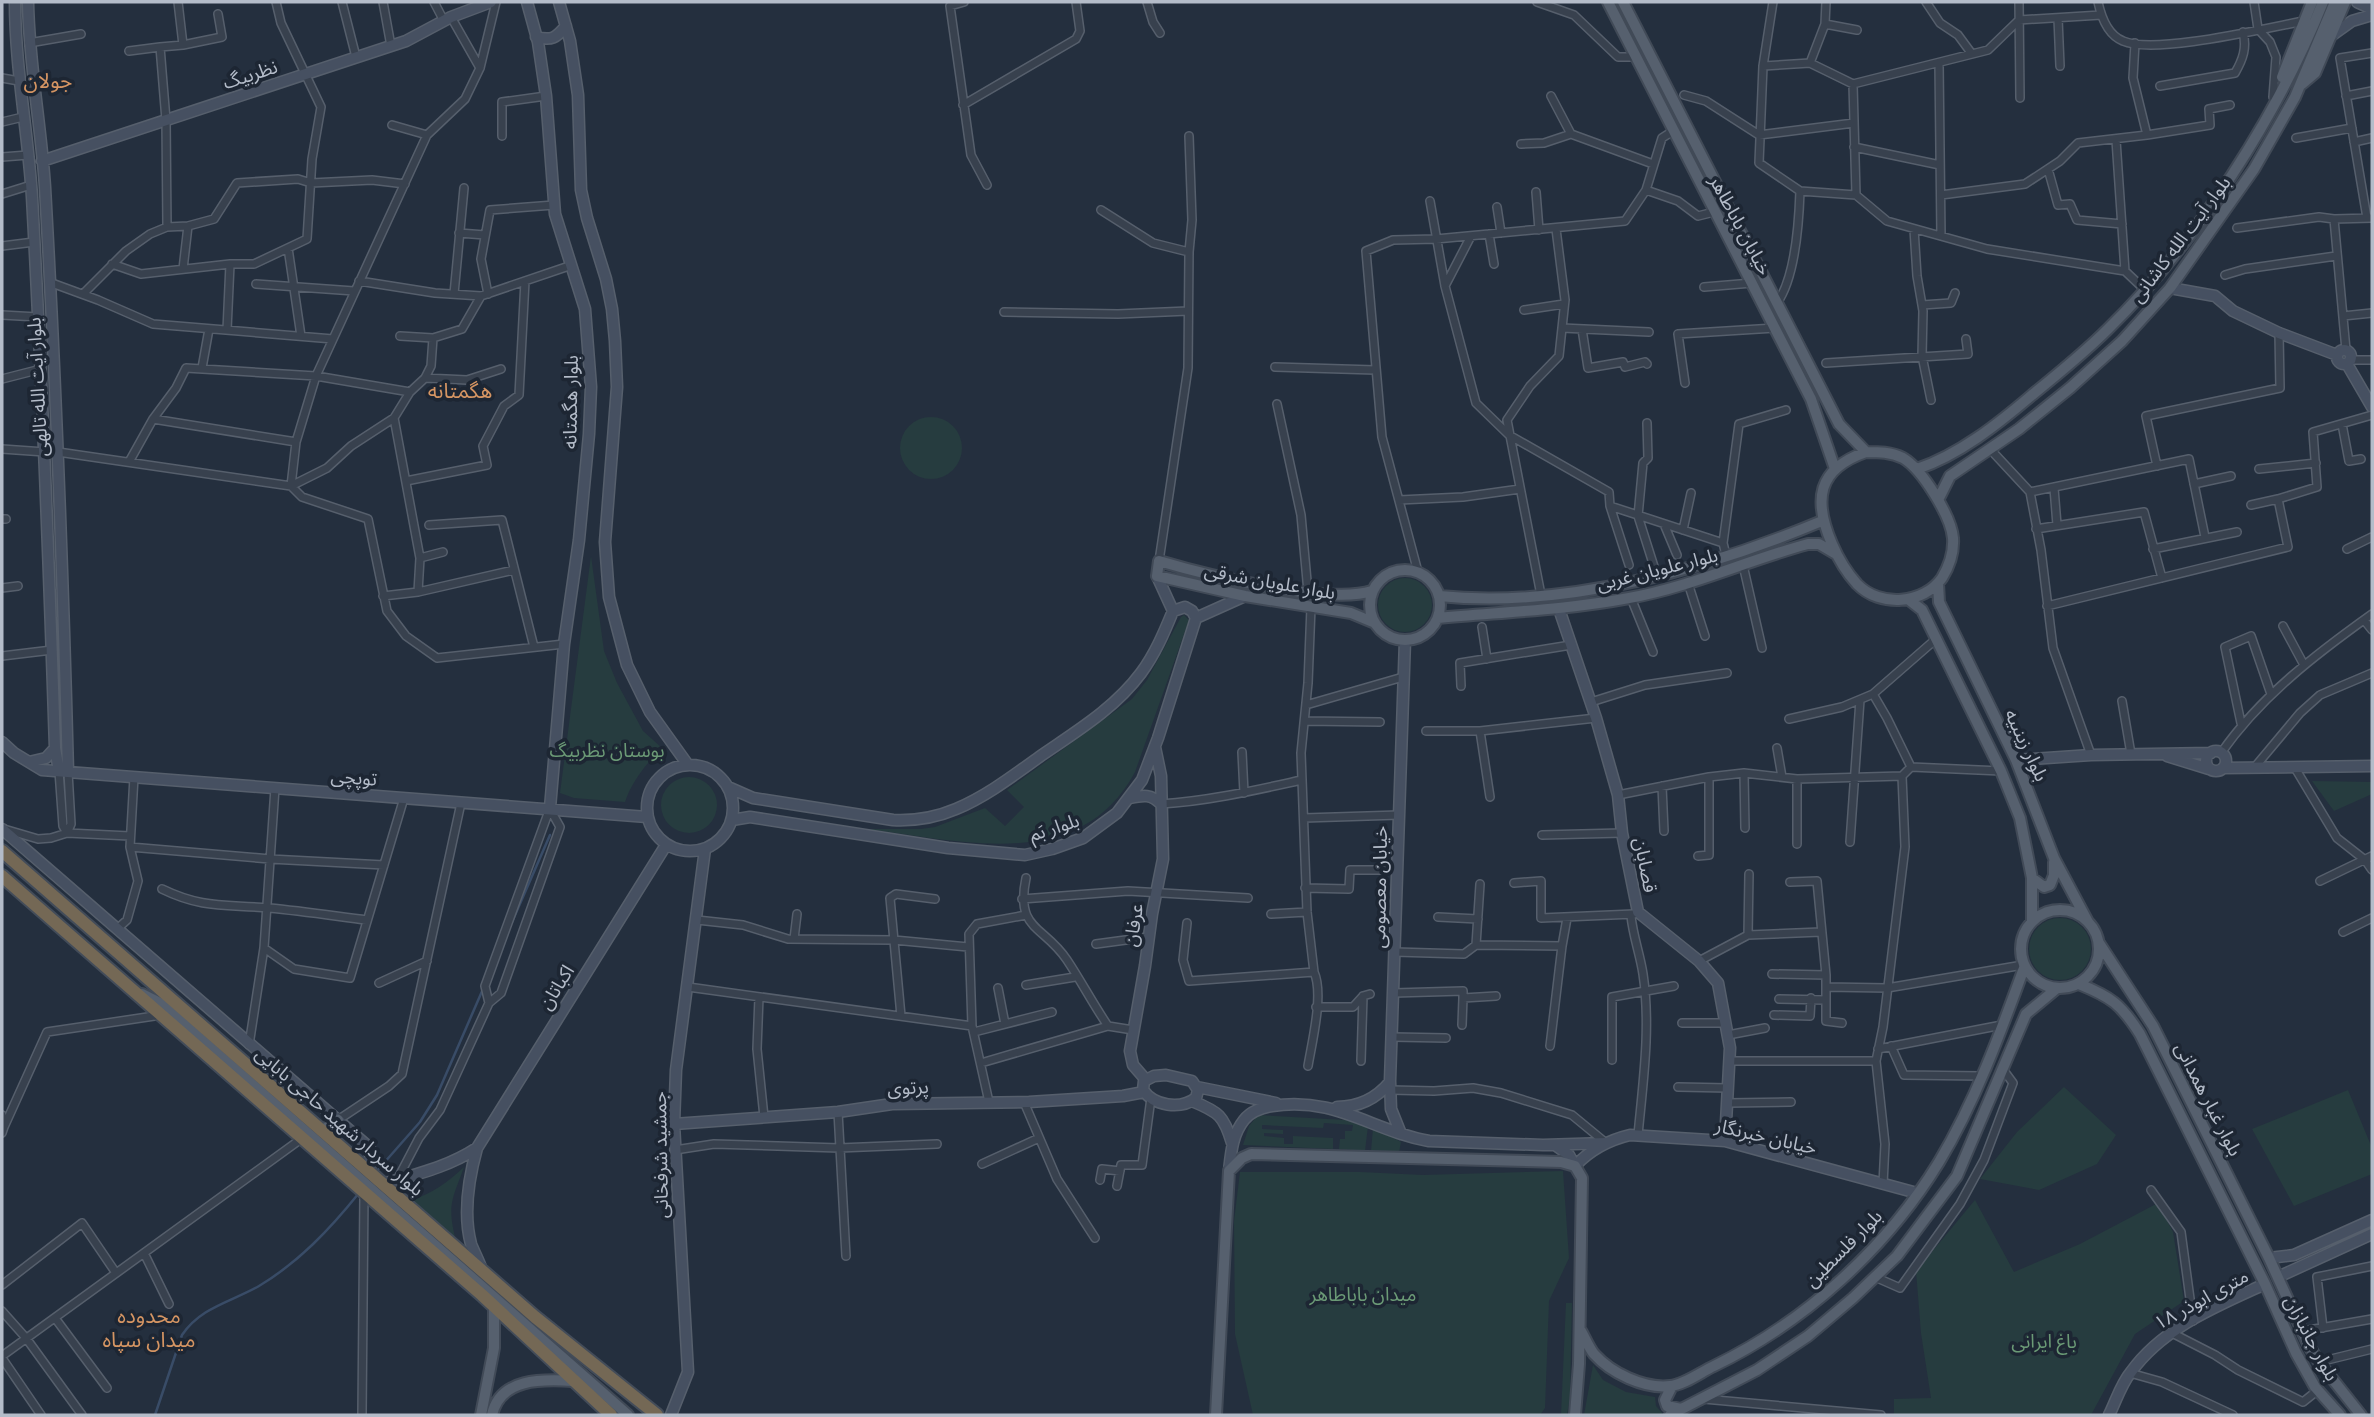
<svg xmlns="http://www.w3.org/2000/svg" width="2374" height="1417" font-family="'Roboto Condensed','Noto Sans Arabic',sans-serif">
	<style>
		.green { fill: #263c3f }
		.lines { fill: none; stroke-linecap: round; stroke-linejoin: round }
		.stream { stroke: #394c67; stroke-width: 2.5 }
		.street-casing { stroke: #565f6c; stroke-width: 10 }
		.secondary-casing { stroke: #565f6c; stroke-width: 13 }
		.primary-casing { stroke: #414a57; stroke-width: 14 }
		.highway-casing { stroke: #434c59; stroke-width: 16 }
		.street { stroke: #38414e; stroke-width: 7 }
		.secondary { stroke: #465061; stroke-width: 10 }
		.primary { stroke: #56606e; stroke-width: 10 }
		.highway { stroke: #746855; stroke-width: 12 }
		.labels { text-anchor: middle; stroke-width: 7; stroke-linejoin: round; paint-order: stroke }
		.street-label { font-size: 19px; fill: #b4bcc9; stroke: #1d2633 }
		.park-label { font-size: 19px; fill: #6b9a76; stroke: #1d2633 }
		.neighbourhood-label { font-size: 21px; fill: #d59563; stroke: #1d2633 }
	</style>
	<rect width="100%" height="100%" fill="#242f3e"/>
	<path class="green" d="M900 448a31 31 0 1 1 62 0a31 31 0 1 1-62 0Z
		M591 556 604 651 617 683 643 731 662 748C646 764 632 781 625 802L574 798 560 793Z
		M1378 605a27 27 0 1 1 54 0a27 27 0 1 1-54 0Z
		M1184 615 1189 620 1135 772C1080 875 959 840 865 829H921L935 827 985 808 1005 826 1024 807 1007 790 1132 699 1147 680 1181 617Z
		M661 805a28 28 0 1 1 56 0a28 28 0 1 1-56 0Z
		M2312 781 2372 782V794L2334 811Z
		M2029 949a31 31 0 1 1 62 0a31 31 0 1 1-62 0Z
		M2064 1087 2116 1135 2097 1164 2039 1190 1980 1179 2017 1132Z
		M2348 1090 2372 1148V1174L2294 1206 2252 1129Z
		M1258 1115 1363 1121 1401 1142 1399 1152 1371 1151 1373 1128 1368 1126 1365 1151 1339 1149 1340 1139H1345V1131H1352L1353 1125 1324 1123 1323 1128 1262 1125V1129L1283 1130V1134L1264 1133V1136L1284 1138V1144H1293V1136L1333 1138V1149L1243 1145 1249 1126Z
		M464 1167C453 1198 447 1204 455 1237L412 1200C433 1193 448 1182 464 1167Z
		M1563 1171 1569 1258 1549 1301 1545 1408 1540 1415H1253L1235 1334 1234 1221 1240 1172H1360L1423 1175Z
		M1975 1200 2014 1272 2080 1244 2158 1203 2173 1232 2184 1301 2135 1334 2091 1415H1894V1399L1931 1398 1921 1333 1916 1271Z
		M1566 1303H1572L1570 1397 1567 1415H1561Z
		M1593 1365 1603 1380 1626 1392 1655 1397 1656 1406 1663 1414 1584 1415Z"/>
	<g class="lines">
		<path class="stream" d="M512 922 550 835
			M376 1172 420 1122 437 1095 483 989
			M155 1415 182 1335C201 1307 231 1302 259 1286 299 1262 330 1229 359 1193"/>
		<g class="street-casing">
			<path id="street" d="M342 2 356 57
				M383 2 391 46
				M434 2 444 21
				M964 2 950 6 971 155 987 185
				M1147 2 1153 22 1160 33
				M1537 2 1574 15 1618 57H1636
				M1773 2 1763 66 1759 163 1800 191 1856 195 1887 221 1987 249 2125 271 2144 289
				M1926 2 1940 23 1958 35 1972 54
				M2019 2 2020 98
				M2098 2C2101 16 2108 35 2123 41 2155 55 2266 28 2304 21
				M2254 2 2258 29 2270 42 2276 57 2273 97
				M451 17 480 68
				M2058 18 2060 66
				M2019 20 2101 15
				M1825 24 1857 30
				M29 43 81 34
				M183 45 222 37 218 14
				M129 51 160 47
				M1810 63 1825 24 1826 2
				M1939 63 1941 236
				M1763 66 1810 63 1853 84 1988 50 2019 20
				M2 78 19 81
				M1853 84 1856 195
				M2160 86 2235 73C2243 59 2247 48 2243 32
				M1684 95 1706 101 1759 135 1854 123
				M1551 96 1571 134
				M2346 96 2372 91
				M963 105 1076 39 1080 31 1076 2
				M2 122 23 117
				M392 125 427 135
				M2147 135 2210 125 2209 109 2230 105
				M502 136V102L546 96
				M1189 136 1192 220 1189 252
				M2296 138 2352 128
				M2116 140 2125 271
				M2354 142 2372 138
				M1521 144 1544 143 1571 134 1653 164
				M1854 147 1940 165
				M2 157 28 155
				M2048 169 2058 205 2070 204 2077 220 2122 224
				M1646 190 1678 201 1698 216 1714 212
				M1536 192 1539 230
				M2 194 31 185
				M1941 195 2025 184 2060 161 2078 143 2147 135 2133 78 2135 43
				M1430 201 1445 286 1476 403 1509 435 1609 492 1610 506 1723 543 1726 555
				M1497 207 1501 233
				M1101 210 1153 243 1189 252 1188 368 1159 561
				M2367 218 2340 58 2372 53
				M167 227 166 120 160 47 183 45 178 2
				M2237 228 2319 217 2334 219
				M1914 229 1917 276 1923 311 1922 356 1931 400
				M459 233 485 235
				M1489 234 1494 264
				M2 246 34 242
				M288 248 301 336
				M112 264 141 274 230 264H254L307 239 312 159 321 107 281 23 276 2
				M183 269 188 226
				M2225 275 2245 269 2336 256
				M359 281 435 293 481 296 572 265
				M49 282 98 300 153 324 333 339
				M256 284 354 291
				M1445 286 1471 236
				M1704 287 1752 283
				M83 294 126 251 150 234 167 227 188 226 214 219 237 183 298 179 311 183 372 180 405 184
				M454 294 464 188
				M488 294 481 259 490 210 554 205
				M1777 303C1795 278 1799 221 1800 191
				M1922 305 1951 303 1955 293
				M1524 310 1564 304
				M1004 312 1118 314 1188 311
				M2 315 38 317
				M2343 316 2372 313
				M1562 328 1649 332
				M1582 329 1588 368 1623 362 1625 367 1645 362 1647 364
				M227 330 230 264
				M400 336 433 338 462 329 481 296
				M2346 350 2334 219 2372 218
				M2351 360H2372
				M1826 363 1968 354 1966 339
				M1275 367 1375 370
				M202 368 209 329
				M425 378 467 380 501 369
				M2 379 41 369
				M1685 383 1678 334 1775 328
				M1277 404 1301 515 1308 592
				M153 419 296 442
				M1647 423 1648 458 1643 463 1638 516 1657 576
				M2342 424 2349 461 2361 459
				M2 449 45 452
				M1990 449 2030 492 2041 550 2053 648 2091 755
				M58 452 291 486 302 497 368 519 387 611 406 636 437 658 564 644
				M129 462 153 419 176 388 186 368 316 376 410 392
				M2157 466 2146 416 2280 388 2279 333
				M2259 469 2316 463
				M406 481 487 465 483 446 504 406 519 395 525 281
				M2194 484 2231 476
				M291 486 296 442 316 376 427 135 465 99 480 68 496 2
				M291 486 327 468 351 446 394 418 410 392 425 378 431 366 433 338
				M2054 488 2057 525
				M2030 492 2189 459 2205 537
				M1399 500 1463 497 1520 489
				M2251 505 2278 499
				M1610 506 1629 565
				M2 519H6
				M1664 524 1677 555
				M429 525 502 520 534 647
				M2036 529 2144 512 2162 578
				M1683 530 1691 493
				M1723 543 1739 424 1786 410
				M2153 549 2237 532
				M2347 549 2372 537
				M420 558 443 552
				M1743 565 1762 648
				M1418 572 1382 437 1366 251 1393 240 1436 239 1625 221 1646 190 1662 138 1673 131
				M1688 583 1705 636
				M2 588 18 586
				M418 592 514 570
				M1541 595 1507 420 1530 386 1559 356 1565 300 1556 229
				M383 596 418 592 420 558 394 418
				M1631 598 1653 652
				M2047 606 2288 547 2278 499 2317 487 2313 432 2372 415
				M2364 620 2372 630
				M2283 626 2304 665
				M1482 627 1487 659
				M2 656 52 650
				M1461 686 1460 663 1571 645
				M1873 694 1936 639
				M2122 701 2131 754
				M1591 702 1645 685 1727 673
				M1306 705 1403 677
				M1789 719 1842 707 1873 694 1887 718 1911 767 1902 776 1905 847 1883 1027 1876 1061 1885 1144 1883 1184
				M1305 721 1380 722
				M2241 723 2225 647 2251 636 2271 694
				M1426 731H1480L1596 718
				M1480 731 1490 797
				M1777 748 1782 777
				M1242 752 1244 793
				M2221 753C2261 696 2316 654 2372 614
				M1911 767 2001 771
				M2254 768 2300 713 2320 695 2372 673
				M2295 768 2337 838 2365 860 2372 870
				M59 771 63 826 67 833
				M1744 773 1745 828
				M1662 786 1664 831
				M1618 795 1709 777 1744 773 1797 779 1902 776
				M1161 804C1209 801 1256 790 1302 780
				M1304 818 1399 815
				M4 829 38 839 51 838 67 833 130 836
				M67 833 71 824 68 772
				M1542 835 1622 833
				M1850 842 1860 700
				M1797 844V779
				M130 847 270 859 384 865
				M1698 856 1709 855V777
				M1026 878C1015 931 1044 925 1067 960 1081 981 1093 1004 1108 1026
				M2320 881 2372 856
				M1790 882 1817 881 1826 975V1021L1842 1023
				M1514 883 1541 881V918L1634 914
				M1305 888 1349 889 1350 870H1397
				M162 889C203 909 226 904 269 908 302 911 335 916 367 920
				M1022 899 1128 891 1248 898
				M1271 914 1307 912
				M1631 916C1633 936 1640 954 1643 974 1651 1027 1643 1082 1638 1135
				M1438 917 1478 919
				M697 920 743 925 788 939 894 940 968 947
				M1187 923 1183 960 1189 981 1314 972
				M117 929 127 920 138 881 130 847 134 777
				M2343 932 2372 918
				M1748 935 1749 874
				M794 939 797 914
				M1096 944 1148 937
				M1476 945 1562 946
				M1476 945 1480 884
				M264 948 294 969 350 978 404 798
				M1395 952 1464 954 1476 945
				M1699 961 1748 935 1821 932
				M1772 974 1826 975
				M379 983 427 961
				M1026 985 1075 977
				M688 987 972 1026
				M1826 987 1887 988 2023 965
				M998 988 1005 1024
				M1394 993 1463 991V998L1496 996
				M759 997 757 1049 764 1117
				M1779 999 1826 1000
				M489 1003 485 986 550 808
				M1316 1007H1353L1363 996 1370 994
				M1774 1015 1810 1016 1811 998
				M901 1016 890 898 896 894 935 899
				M1682 1023H1726
				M1462 1025 1463 998
				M974 1032 1052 1012
				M1728 1035 1765 1028
				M1393 1037 1446 1038
				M249 1045 264 948 275 788
				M1550 1046 1562 946 1567 918
				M1891 1046 1904 1075 1981 1076
				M1878 1049 2002 1025
				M1612 1060V997L1674 986
				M1361 1061 1363 996
				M1730 1061H1876
				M981 1063 1108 1026 1133 1030
				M1308 1066C1312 1042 1324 994 1314 972L1307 912 1301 753 1308 683 1311 607
				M1678 1087 1728 1088
				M1391 1090 1434 1091 1473 1088 1501 1093 1572 1115 1606 1143
				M989 1102 972 1026 969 934 977 924 1026 915
				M1024 1102 1057 1179 1095 1238
				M1728 1103 1791 1102
				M838 1112 846 1256
				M2 1115 4 1127 2 1133
				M338 1120 389 1086 402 1074 461 803
				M4 1127 47 1032 161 1015
				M675 1150 714 1144 839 1148 937 1144
				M982 1164 1039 1138
				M397 1180 419 1138 440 1110 489 1003 501 993 560 827 550 809
				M1100 1180 1102 1169 1120 1171
				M1117 1186 1121 1165H1142L1151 1098
				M2151 1190 2181 1232 2193 1321
				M144 1253 169 1304
				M1875 1277 1900 1288 1960 1204 1984 1160 2013 1083 2002 1068
				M2 1285 82 1223 116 1273
				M2 1311 26 1338 82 1415
				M55 1318 107 1388
				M2323 1328 2317 1277 2372 1266
				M2303 1331 2372 1319
				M2172 1333 2215 1355 2238 1370 2303 1402 2318 1390
				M2 1356 301 1139
				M2 1358 41 1415
				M2319 1362 2372 1349
				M2130 1373 2162 1382 2233 1415
				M1704 1399 1881 1415
				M362 1415 364 1193"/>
		</g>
		<g class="secondary-casing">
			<path id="secondary" d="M15 2C15 67 28 132 32 197 42 381 49 564 55 748L59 771
				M28 2C29 64 41 125 45 187 56 382 63 577 68 772
				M527 2 538 42 546 96 555 214 585 309 591 387 589 434 579 540 564 644 550 808
				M559 2 570 41 578 95 581 190 587 218 606 279 612 309 615 341 617 387 605 542 609 597 627 665 650 712 688 765
				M2357 2 2372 9
				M2331 36 2352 21 2372 15
				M536 37C552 41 556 38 566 26
				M42 161 406 41 451 17 491 2
				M2170 288 2215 296 2233 311 2279 333 2337 355
				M2337 357a7 7 0 1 1 14 0a7 7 0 1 1-14 0Z
				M2347 364 2372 407
				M1559 609 1596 718 1618 795 1622 833 1638 912 1699 961 1718 983 1730 1048 1725 1141
				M1173 611 1185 607 1192 611 1196 618
				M2 742 14 753 42 770 647 817
				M2206 761a10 10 0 1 1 20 0a10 10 0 1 1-20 0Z
				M2167 756 2209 769
				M2016 760 2091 755 2211 753
				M29 762 46 758 55 748
				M647 808a43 43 0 1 1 86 0a43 43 0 1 1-86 0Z
				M2223 768 2372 766
				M728 787 753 798 893 820C915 821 935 818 956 809 987 796 1014 775 1042 755 1077 731 1115 708 1141 673 1155 654 1164 633 1173 611L1157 576
				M1130 798C1144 795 1151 794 1161 804
				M732 820 750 817 948 848 1025 855 1052 849 1083 838 1117 813 1142 780 1158 738 1196 618 1245 596
				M2 829 370 1148V1172
				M1166 1075 1192 1081 1198 1090 1196 1098C1180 1110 1154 1106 1143 1090L1144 1081 1154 1076Z
				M1146 1080 1133 1065 1130 1051 1145 966 1152 914 1163 859 1161 776 1155 747
				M1197 1087 1276 1103
				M1192 1101C1219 1112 1224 1116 1232 1143
				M1337 1107C1359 1107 1376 1099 1390 1082
				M674 1124 838 1112 892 1104 1029 1102 1123 1096 1144 1092
				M1401 1134 1391 1109 1390 1081 1405 640
				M1555 1145 1569 1155 1575 1166C1590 1150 1609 1140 1630 1135L1725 1141 1917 1193
				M1229 1171C1231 1153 1232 1135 1244 1120 1251 1111 1261 1108 1272 1106 1336 1096 1372 1131 1429 1141L1543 1145 1606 1143
				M383 1184C417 1174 448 1167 477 1148
				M2269 1258 2294 1255 2372 1220
				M482 1270C479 1261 474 1252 471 1244 463 1214 469 1177 477 1148L666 845
				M2278 1277 2372 1234
				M671 1415 688 1372 674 1124 676 1070 705 849
				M2109 1415C2116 1401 2121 1384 2131 1372 2162 1328 2217 1306 2265 1284"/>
		</g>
		<g class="primary-casing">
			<path id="primary" d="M1608 2 1811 399 1835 469
				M1623 2 1839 424 1866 452
				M2282 77 2312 2
				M2302 84 2315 73 2345 2
				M1866 452C1879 452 1891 452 1903 458 1922 469 1951 516 1953 538 1954 553 1950 565 1942 578 1924 604 1880 608 1857 584 1847 573 1838 558 1832 544 1813 500 1817 469 1866 452Z
				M1917 469C1959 455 1998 424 2032 395 2058 374 2085 352 2108 329 2196 243 2278 115 2323 2
				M1938 500 1950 476 2019 429 2070 388 2122 341 2170 288 2254 169 2295 97 2335 2
				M1370 605a35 35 0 1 1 70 0a35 35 0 1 1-70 0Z
				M1938 583 1939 602 2016 760 2054 858 2088 922
				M1372 591C1328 605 1206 575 1159 561L1157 576 1245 596 1351 613 1375 623
				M1439 596C1565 609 1707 569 1822 521
				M1908 599 1922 610 2001 771 2020 818 2032 878V921
				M1438 618C1502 612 1566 610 1629 598 1691 587 1748 560 1808 544H1819L1836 554
				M2032 878 2044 887 2050 885 2054 875V862
				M2021 949a39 39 0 1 1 78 0a39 39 0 1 1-78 0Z
				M2099 943 2153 1026 2269 1258 2309 1346 2319 1362 2361 1415
				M2079 984C2111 997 2121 1004 2140 1034L2265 1284 2296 1353 2315 1387 2340 1415
				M142 994 160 1003 628 1415
				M323 1130 338 1120
				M1581 1331C1585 1338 1589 1348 1594 1354 1611 1373 1644 1389 1670 1386 1684 1385 1701 1372 1714 1366 1805 1322 1886 1249 1939 1162 1975 1102 2000 1034 2024 968
				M1672 1386 1665 1400 1667 1406 1681 1409
				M481 1415 494 1348V1307
				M492 1415C500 1378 542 1379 573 1381
				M1216 1415 1229 1171 1242 1158 1251 1154 1561 1162 1575 1166 1582 1178 1579 1364 1575 1415
				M1670 1415 1757 1370 1808 1336 1853 1298 1897 1256 1957 1176 2026 1014 2056 989"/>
		</g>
		<g class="highway-casing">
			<path id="highway" d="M2 851 535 1317 657 1415
				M2 876 482 1295 611 1415"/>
		</g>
		<use href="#street" class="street"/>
		<use href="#secondary" class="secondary"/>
		<use href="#primary" class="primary"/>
		<use href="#highway" class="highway"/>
	</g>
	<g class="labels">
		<g class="street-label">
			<text transform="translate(250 74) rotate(-18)" y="7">نظربیگ</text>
			<text transform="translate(1741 225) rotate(62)" y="7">خیابان باباطاهر</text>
			<text transform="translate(2180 239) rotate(-53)" y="7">بلوار آیت الله کاشانی</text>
			<text transform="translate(37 387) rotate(-93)" y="7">بلوار آیت الله تالهی</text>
			<text transform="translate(570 402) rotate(-89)" y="7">بلوار هگمتانه</text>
			<text transform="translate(1657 569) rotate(-14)" y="7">بلوار علویان غربی</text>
			<text transform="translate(1270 581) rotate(10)" y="7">بلوار علویان شرقی</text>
			<text transform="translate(2027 745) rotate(65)" y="7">بلوار زینبیه</text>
			<text transform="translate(354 777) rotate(4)" y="7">توپچی</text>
			<text transform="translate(1054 827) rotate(-18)" y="7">بلوار بَم</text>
			<text transform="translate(1646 865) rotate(79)" y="7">قصابان</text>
			<text transform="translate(1379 887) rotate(-89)" y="7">خیابان معصومی</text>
			<text transform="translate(1133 925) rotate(-81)" y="7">عرفان</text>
			<text transform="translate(556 987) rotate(-58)" y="7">اکباتان</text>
			<text transform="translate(908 1087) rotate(-3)" y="7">پرتوی</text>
			<text transform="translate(2209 1099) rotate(63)" y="7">بلوار غبار همدانی</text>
			<text transform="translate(340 1121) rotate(41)" y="7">بلوار سردار شهید حاجی بابایی</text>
			<text transform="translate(1766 1136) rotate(13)" y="7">خیابان خبرنگار</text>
			<text transform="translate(660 1155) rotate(-91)" y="7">جمشید شرفخانی</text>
			<text transform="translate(1843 1248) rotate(-45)" y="7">بلوار فلسطین</text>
			<text transform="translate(2201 1299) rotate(-29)" y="7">۱۸ متری ابوذر</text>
			<text transform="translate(2312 1338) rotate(62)" y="7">بلوار جانبازان</text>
		</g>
		<g class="park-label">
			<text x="607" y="757">بوستان نظربیگ</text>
			<text x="1363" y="1301">میدان باباطاهر</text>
			<text x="2044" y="1348">باغ ایرانی</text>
		</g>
		<g class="neighbourhood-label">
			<text x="48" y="88">جولان</text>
			<text x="460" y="398">هگمتانه</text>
			<text x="149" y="1323">محدوده<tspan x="149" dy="24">میدان سپاه</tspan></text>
		</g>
	</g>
	<rect width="2374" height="1417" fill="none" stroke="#b4bcc9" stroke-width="7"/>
</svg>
